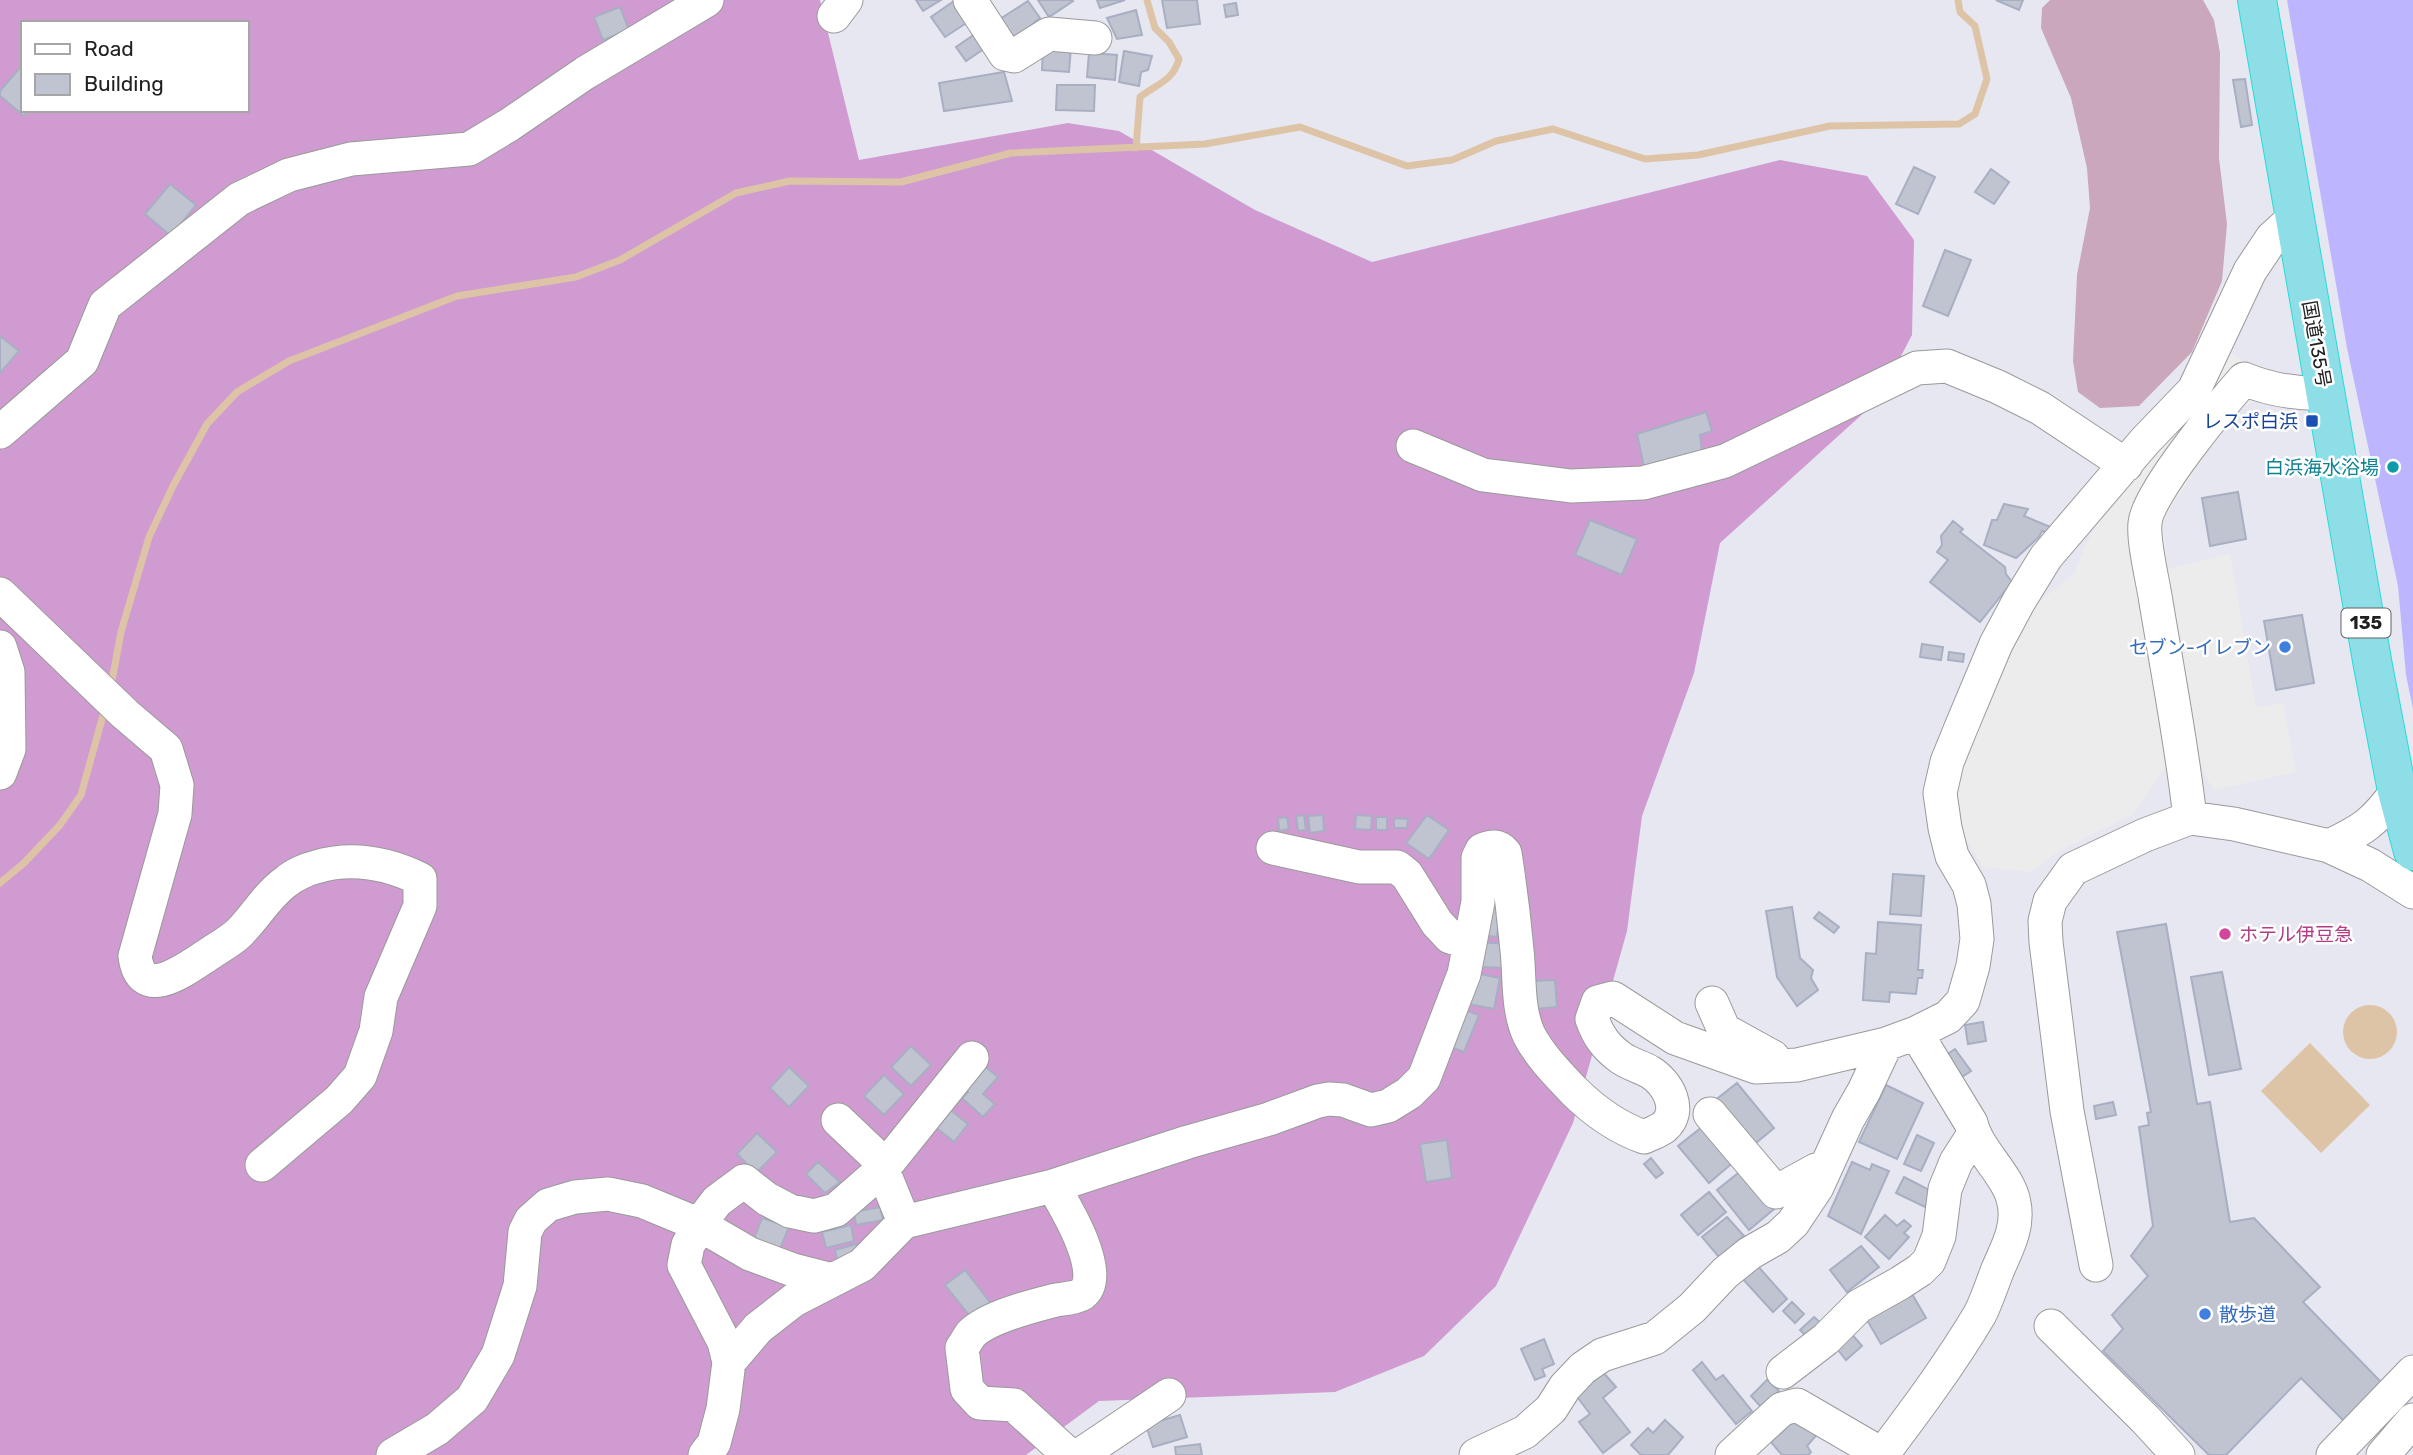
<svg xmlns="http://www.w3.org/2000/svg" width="2413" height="1455" font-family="Rubik,'Noto Sans JP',sans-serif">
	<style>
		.forest { fill: #d09bd0; fill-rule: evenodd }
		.sand { fill: #bdb6ff }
		.cemetery { fill: #caa7ba }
		.parking { fill: #ececec }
		.water { fill: #dec4a7 }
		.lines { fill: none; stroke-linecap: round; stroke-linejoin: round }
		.stream { stroke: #dec4a7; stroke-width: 7 }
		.building { fill: #bfc4d0; stroke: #a8afc3; stroke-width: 2 }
		.minor-casing { stroke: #9a9a9a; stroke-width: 35 }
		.highway-casing { stroke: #25ddd5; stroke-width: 40 }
		.minor { stroke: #fff; stroke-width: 33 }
		.highway { stroke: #8edee8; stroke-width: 38 }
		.transit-dot { fill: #1a4fb4; stroke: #fff; stroke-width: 2.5 }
		.culture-dot { fill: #0f9aa8; stroke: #fff; stroke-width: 2.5 }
		.shop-dot { fill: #3f7fe0; stroke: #fff; stroke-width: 2.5 }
		.hotel-dot { fill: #d1479c; stroke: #fff; stroke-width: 2.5 }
		.labels { text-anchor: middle; stroke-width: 5; stroke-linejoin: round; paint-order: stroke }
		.shield { fill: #fff; stroke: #636363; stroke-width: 2 }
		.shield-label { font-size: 18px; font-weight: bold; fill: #202020 }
		.street-label { font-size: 19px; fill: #202020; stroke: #fff }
		.transit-label { font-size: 19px; fill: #164399; stroke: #fff; text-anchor: end }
		.culture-label { font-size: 19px; fill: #0d838f; stroke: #fff; text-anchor: end }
		.shop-label { font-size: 19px; fill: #366cbe; stroke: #fff; text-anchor: end }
		.hotel-label { font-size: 19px; fill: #b23c85; stroke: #fff; text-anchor: start }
	</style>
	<rect width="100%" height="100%" fill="#e6e7f1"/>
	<path class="forest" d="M0 0H820L859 160 1068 123 1119 131 1255 210 1372 262 1780 160 1867 176 1914 240 1912 335 1878 400 1720 543 1694 673 1642 816 1627 931 1573 1123 1496 1286 1424 1356 1335 1392 1099 1401 1026 1455H0ZM23 23H247V110H23Z"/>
	<path class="sand" d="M2287 0H2413V709L2406 675 2398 586 2347 348Z"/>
	<path class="cemetery" d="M2050 0H2203L2214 20 2220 53 2219 158 2227 224 2222 281 2192 352 2139 406 2100 408 2078 392 2073 361 2077 275 2090 208 2087 168 2071 98 2041 28 2042 8Z"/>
	<path class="parking" d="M2225 349 2259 373V399L2243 407 2222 430 2170 509 2163 526 2168 569 2230 554 2256 708 2283 703 2296 772 2214 790 2204 774 2197 753 2171 759 2132 815 2059 851 2031 872 1983 867 1960 830 1957 808 1960 766 2017 621 2075 572 2085 546 2109 502Z"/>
	<path class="water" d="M2343 1032a27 27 0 1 1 54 0a27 27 0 1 1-54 0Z
		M2310 1043 2370 1105 2321 1153 2261 1091Z"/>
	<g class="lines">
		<path class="stream" d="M1136 148 1140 97C1157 84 1173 81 1179 59L1169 42 1155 28 1147 0
			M111 686 121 632 149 537 173 486 207 424 237 392 289 361 457 296 576 277 620 260 736 193 790 181 901 182 1011 153 1205 144 1300 127 1407 166 1452 160 1496 141 1553 129 1645 159 1698 155 1830 126 1959 124 1975 114 1987 79 1975 26 1960 12 1958 0
			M0 883 24 863 60 825 81 795 105 708"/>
	</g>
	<path class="building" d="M916 0H941L923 11Z
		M1038 0H1072L1073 1 1049 17Z
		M1097 0H1125L1100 8Z
		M1162 0H1197L1200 24 1167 28Z
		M1996 0H2023L2019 10Z
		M954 1 968 22 945 37 931 17Z
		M1028 1 1040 18 1014 39 1000 19Z
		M1236 3 1238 15 1226 17 1224 5Z
		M620 7 629 30 603 40 594 17Z
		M1136 10 1142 35 1117 39 1107 18Z
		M978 32 988 46 966 61 956 47Z
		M1043 45 1071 47 1069 72 1042 70Z
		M1124 51 1152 56 1148 70 1141 72 1139 86 1119 82Z
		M1089 53 1117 55 1115 80 1087 77Z
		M23 64V110H29L24 116 0 96V91Z
		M1004 72 1012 101 944 111 939 83Z
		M2245 79 2252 125 2241 127 2233 80Z
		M1057 85H1095L1094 111 1056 110Z
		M1914 167 1935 177 1918 214 1896 204Z
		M1991 169 2009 182 1994 204 1975 192Z
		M170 184 196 205 171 236 145 214Z
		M1945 250 1971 260 1948 316 1923 306Z
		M0 336 19 351 0 373Z
		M1706 412 1712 431 1700 435 1702 451 1644 467 1637 434Z
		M2238 492 2246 539 2210 546 2202 498Z
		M2004 504 2028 509 2024 516 2053 528 2050 534 2042 531 2039 537 2016 558 1984 545 1992 520H1997Z
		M1590 520 1637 539 1622 575 1575 555Z
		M1953 521 1963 529 1960 532 2005 567 2006 574 2012 582 1980 622 1930 582 1948 560 1937 552 1942 545 1941 536Z
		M2302 615 2314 683 2276 690 2264 621Z
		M1922 644 1943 647 1941 660 1920 657Z
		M1949 652 1964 654 1963 662 1948 660Z
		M1304 815 1306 830 1298 831 1296 816Z
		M1323 815 1324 831 1310 833 1308 816Z
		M1356 815 1372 816 1371 830 1355 829Z
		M1427 815 1449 830 1429 859 1406 843Z
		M1287 817 1289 829 1279 831 1278 818Z
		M1376 817H1387V830H1376Z
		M1394 818 1408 819 1407 828H1394Z
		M1893 874 1924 876 1921 916 1890 914Z
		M1488 897 1502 899 1497 937 1483 935Z
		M1792 907 1800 958 1813 970 1811 978 1818 990 1797 1006 1777 977 1766 911Z
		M1819 912 1839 927 1834 933 1814 918Z
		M1878 922 1921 925 1918 970H1923L1922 978H1918L1916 994 1890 992 1889 1002 1863 1000 1866 953 1876 954Z
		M2166 924 2197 1104 2210 1102 2230 1222 2254 1218 2320 1287 2303 1302 2382 1383 2345 1422 2301 1378 2226 1455H2209L2103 1351 2123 1329 2112 1315 2148 1276 2131 1256 2153 1226 2139 1127 2149 1125 2147 1113 2151 1112 2117 932Z
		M1482 942 1504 944 1503 968 1480 967Z
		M2222 972 2241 1069 2209 1075 2191 977Z
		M1474 973 1500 978 1494 1009 1468 1004Z
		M1555 980 1557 1007 1535 1009 1533 981Z
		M1462 1009 1479 1015 1464 1052 1448 1046Z
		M1983 1022 1986 1041 1968 1044 1965 1025Z
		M911 1046 931 1065 911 1086 891 1067Z
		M1955 1049 1971 1071 1959 1079 1943 1057Z
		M981 1063 998 1077 983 1094 995 1104 983 1117 962 1098 968 1092 961 1086Z
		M789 1067 809 1086 789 1107 770 1088Z
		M884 1075 904 1094 884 1115 864 1096Z
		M1737 1083 1774 1128 1751 1147 1713 1102Z
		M1886 1085 1923 1103 1897 1159 1859 1142Z
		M2113 1102 2116 1115 2096 1119 2094 1106Z
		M948 1108 968 1124 954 1142 933 1125Z
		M1706 1124 1736 1160 1709 1183 1678 1146Z
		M757 1133 777 1152 756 1173 737 1154Z
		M1917 1135 1934 1143 1921 1171 1904 1164Z
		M1447 1140 1452 1178 1426 1182 1420 1144Z
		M1651 1158 1663 1173 1656 1178 1644 1164Z
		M818 1162 840 1182 825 1193 806 1174Z
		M1852 1162 1870 1170 1872 1164 1889 1171 1861 1234 1828 1216Z
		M1742 1170 1774 1209 1749 1230 1717 1190Z
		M1904 1177 1933 1192 1925 1207 1896 1193Z
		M1709 1192 1726 1212 1698 1235 1681 1215Z
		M880 1207 883 1220 856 1225 854 1212Z
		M1885 1215 1897 1226 1904 1220 1911 1226 1904 1233 1909 1237 1889 1259 1865 1237Z
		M1727 1217 1744 1236 1719 1257 1702 1237Z
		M762 1218 789 1227 780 1249 754 1239Z
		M851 1225 854 1241 826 1248 822 1232Z
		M857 1244 860 1254 837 1259 835 1250Z
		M1861 1246 1879 1267 1847 1292 1830 1270Z
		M1756 1264 1787 1299 1773 1312 1741 1277Z
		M965 1270 992 1305 973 1320 945 1285Z
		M1908 1287 1926 1318 1881 1344 1863 1313Z
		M1792 1302 1804 1314 1795 1323 1783 1311Z
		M1814 1317 1823 1325 1809 1339 1800 1330Z
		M1850 1332 1862 1346 1846 1360 1834 1345Z
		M1544 1339 1554 1364 1542 1369 1545 1376 1535 1380 1521 1349Z
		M1702 1362 1716 1380 1723 1375 1752 1411 1736 1424 1693 1370Z
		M1602 1371 1616 1387 1603 1398 1630 1432 1603 1453 1579 1422 1590 1414 1575 1394Z
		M1768 1379 1779 1391 1762 1408 1751 1396Z
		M1180 1415 1187 1437 1153 1447 1146 1425Z
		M1795 1419 1819 1432 1807 1446 1811 1452 1808 1455H1782L1771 1442Z
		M1665 1420 1683 1437 1668 1455H1641L1631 1445 1648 1428 1653 1433Z
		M1200 1444 1202 1455H1176L1175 1447Z"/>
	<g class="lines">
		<g class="minor-casing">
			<path id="minor" d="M970 0 1005 54 1014 56 1049 34 1095 38
				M834 16 846 0
				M0 432 82 361 105 305 239 199 289 175 351 159 469 149 509 125 585 73 707 0
				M1413 446 1483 475 1571 486 1643 483 1725 461 1917 368 1947 366 1998 387 2040 408 2126 465
				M0 594 125 714 166 749 177 785 175 814 135 956C141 1005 187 968 209 954 219 947 231 941 240 932 256 916 268 894 287 881 294 875 307 869 316 867 353 856 387 863 420 879V906L381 997 376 1031 360 1076 339 1100 262 1165
				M0 647 8 672 9 749 0 773
				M2190 818C2182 746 2168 674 2156 602 2153 581 2143 543 2145 523 2147 494 2222 404 2244 379 2270 390 2297 394 2326 393
				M2329 846C2363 830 2375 822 2397 791
				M1273 848 1359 867H1397L1407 875 1437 923 1450 937 1470 943
				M1712 1003 1724 1030 1773 1057
				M1710 1114 1776 1192 1816 1170 1825 1169
				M838 1120 878 1158 904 1222
				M1053 1186C1065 1206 1107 1275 1082 1294 1076 1298 1063 1299 1056 1300 1032 1306 988 1317 971 1334 968 1338 965 1344 962 1348L967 1389 980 1403 1014 1405 1069 1455
				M2096 1265 2067 1111 2046 942 2045 921 2050 901 2073 869 2145 835 2190 818 2234 824 2329 846 2370 865 2413 892
				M2051 1326 2145 1419 2178 1455
				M729 1362 724 1342 684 1265 688 1245 704 1218 717 1201 744 1181 767 1199 790 1211 814 1216 836 1210 883 1169 972 1058
				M1783 1372 1826 1339 1859 1306 1900 1283 1920 1270 1929 1261 1939 1236 1945 1189 1956 1162 1974 1134
				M393 1455 437 1429 472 1399 498 1355 520 1286 525 1232 531 1220 548 1205 575 1197 608 1194 642 1201 700 1225 750 1254 793 1270 832 1280
				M705 1455 714 1443 723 1409 729 1362 758 1328 794 1300 862 1265 904 1222 1053 1186 1188 1142 1269 1119 1318 1101 1329 1099 1343 1100 1371 1110 1388 1106 1409 1093 1424 1078 1464 974 1478 902V858L1482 850C1492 846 1498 845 1505 853 1510 885 1514 917 1517 950 1520 978 1517 1009 1529 1035 1540 1056 1557 1073 1573 1090 1594 1111 1616 1127 1644 1137 1650 1134 1659 1131 1664 1127 1683 1111 1668 1083 1650 1072 1641 1067 1630 1064 1621 1058 1606 1047 1598 1036 1592 1019L1598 1002 1613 998 1675 1038 1756 1067 1797 1065 1886 1044 1916 1033 1948 1017 1963 1001 1973 966 1977 939 1974 904 1969 885 1952 856 1945 828 1940 793 1947 762 1960 730 1996 644 2019 601 2046 557 2145 441 2194 390 2250 271 2272 238 2294 218
				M1080 1455 1169 1395
				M1476 1455 1525 1432 1551 1409 1565 1387 1583 1368 1602 1355 1655 1338 1692 1308 1725 1273 1750 1253 1778 1237 1793 1223 1817 1187 1848 1119 1864 1091 1886 1044
				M1732 1455 1782 1409 1797 1405 1883 1455
				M1882 1455C1916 1410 1951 1363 1980 1314 1987 1300 1992 1284 1998 1269 2007 1248 2019 1227 2014 1203 2009 1175 1978 1152 1971 1123L1916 1033
				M2333 1455 2413 1372
				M2383 1455 2413 1420"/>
		</g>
		<g class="highway-casing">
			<path id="highway" d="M2257 0 2373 666 2397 791 2413 851"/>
		</g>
		<use href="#minor" class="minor"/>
		<use href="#highway" class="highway"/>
	</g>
	<rect class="transit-dot" x="2305" y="414" width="14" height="14" rx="3.5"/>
	<circle class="culture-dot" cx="2393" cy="467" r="7"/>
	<g class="shop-dot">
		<circle cx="2285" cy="647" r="7"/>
		<circle cx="2205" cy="1314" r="7"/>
	</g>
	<circle class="hotel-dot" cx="2225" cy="934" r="7"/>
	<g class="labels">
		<rect class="shield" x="2341.5" y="608.5" width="49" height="29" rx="5"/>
		<g class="shield-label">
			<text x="2366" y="629">135</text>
		</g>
		<g class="street-label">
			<text transform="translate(2317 344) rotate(80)" y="7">国道135号</text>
		</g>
		<g class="transit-label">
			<text x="2298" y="428">レスポ白浜</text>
		</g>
		<g class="culture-label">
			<text x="2379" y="474">白浜海水浴場</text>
		</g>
		<g class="shop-label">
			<text x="2271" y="654">セブン-イレブン</text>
			<text x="2219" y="1321" text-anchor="start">散歩道</text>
		</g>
		<g class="hotel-label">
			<text x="2239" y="941">ホテル伊豆急</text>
		</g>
	</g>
	<rect x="21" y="21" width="228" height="91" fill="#ffffff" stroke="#a6a6a6" stroke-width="2"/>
	<rect x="35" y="44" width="35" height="10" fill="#ffffff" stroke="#a6a6a6" stroke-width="2"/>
	<text x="84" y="56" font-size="21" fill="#202020">Road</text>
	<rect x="35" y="74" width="35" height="21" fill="#bfc4d0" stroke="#a6a6a6" stroke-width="2"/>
	<text x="84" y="91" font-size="21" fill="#202020">Building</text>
</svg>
